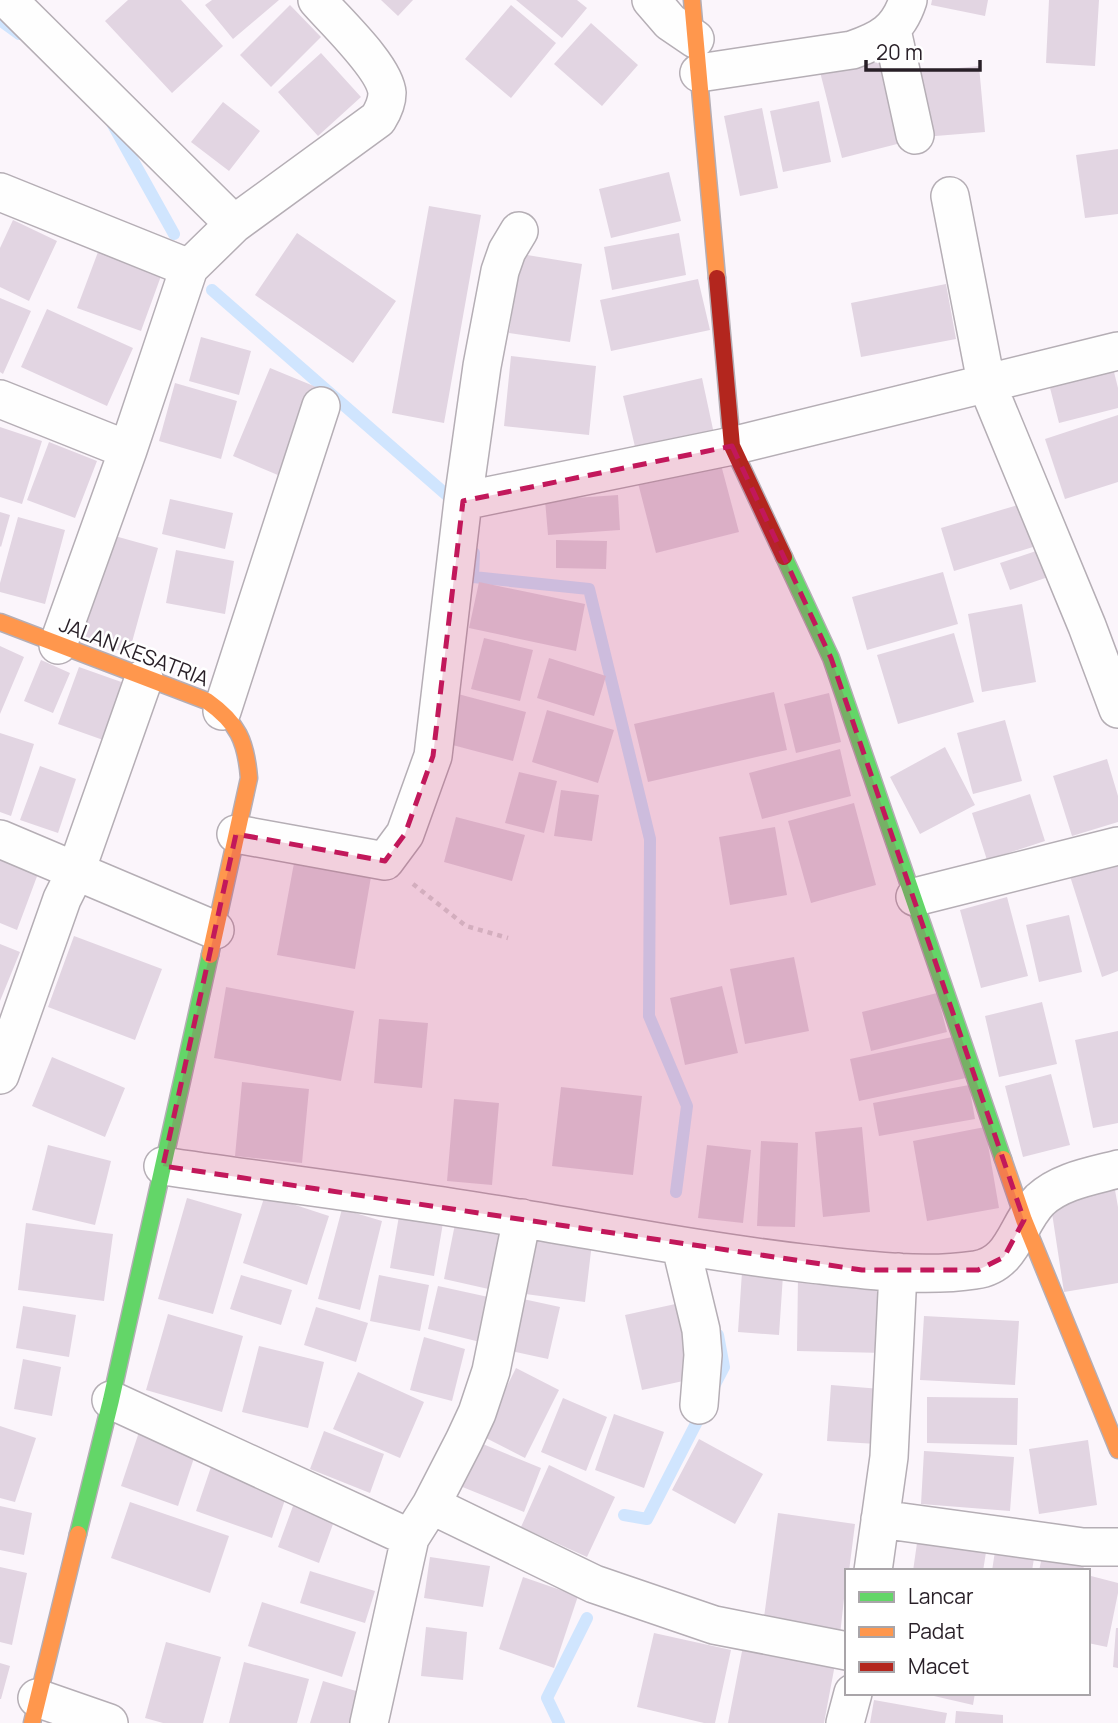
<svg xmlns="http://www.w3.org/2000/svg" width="1118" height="1723" font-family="Manrope,sans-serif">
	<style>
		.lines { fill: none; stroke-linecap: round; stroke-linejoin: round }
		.stream { stroke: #d0e5fe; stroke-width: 12 }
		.building { fill: #e2d5e2 }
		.street-casing { stroke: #b5aeb5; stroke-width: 40 }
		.fast-casing { stroke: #b5aeb5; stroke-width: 19 }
		.slow-casing { stroke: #b5aeb5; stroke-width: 19 }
		.jam-casing { stroke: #b5aeb5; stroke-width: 19 }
		.path { stroke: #d8d4d7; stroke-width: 4.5; stroke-dasharray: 5 5; stroke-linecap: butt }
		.street { stroke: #fefefe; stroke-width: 37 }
		.fast { stroke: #63d668; stroke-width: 16 }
		.slow { stroke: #ff974d; stroke-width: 16 }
		.jam { stroke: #b3261e; stroke-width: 16 }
		.marked { fill: #c2185b; fill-opacity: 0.2; stroke: #c2185b; stroke-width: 5; stroke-dasharray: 14 9; stroke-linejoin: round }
		.labels { text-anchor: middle; stroke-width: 5; stroke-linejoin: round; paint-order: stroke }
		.street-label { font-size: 21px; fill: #281f27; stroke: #fff }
	</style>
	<rect width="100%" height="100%" fill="#fbf5fb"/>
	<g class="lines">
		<path class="stream" d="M0 20 19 34
			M112 123 174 234
			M212 290 457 504
			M474 553 473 577 589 589 650 839 649 1016 687 1106 676 1192
			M712 1390 724 1367 718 1335
			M624 1515 647 1519 703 1410
			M559 1723 547 1698 587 1618"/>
	</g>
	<path class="building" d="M128 0H181L223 46 172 93 105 21Z
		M212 0H279L233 39 205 5Z
		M381 0H413L398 16Z
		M516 0H577L587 8 562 38Z
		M932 0H988L985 16 931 5Z
		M1049 0H1099L1095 66 1046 63Z
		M290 5 321 37 271 87 240 55Z
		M511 5 556 43 511 98 465 59Z
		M591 23 638 65 602 106 554 64Z
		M887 50 909 141 842 158 819 68Z
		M321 53 361 97 318 136 278 92Z
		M979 66 985 132 923 137 917 72Z
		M819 101 831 162 783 172 770 111Z
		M223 102 260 131 229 171 191 142Z
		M762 108 778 188 740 196 724 116Z
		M1118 149V214L1085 218 1076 155Z
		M669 172 681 221 611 238 599 189Z
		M429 206 481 215 444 423 392 413Z
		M13 220 57 241 29 301 0 287V248Z
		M297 233 396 301 353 363 255 295Z
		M679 233 686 275 612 290 604 247Z
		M98 252 161 276 141 331 77 308Z
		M521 254 582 264 570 342 509 333Z
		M698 279 710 330 611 351 600 300Z
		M946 284 956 339 861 357 851 303Z
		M0 298 31 311 3 374 0 372Z
		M47 309 133 348 107 406 21 367Z
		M201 337 251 351 239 395 189 381Z
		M511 356 596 366 589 435 504 426Z
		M1112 364 1118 388V408L1059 423 1048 380Z
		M270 368 321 389 285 478 233 456Z
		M702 378 714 434 636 451 623 396Z
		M175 383 237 401 221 459 159 441Z
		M1118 415V482L1065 499 1045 439Z
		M0 427 42 441 22 504 0 497Z
		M49 442 97 461 75 518 27 500Z
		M720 461 739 532 656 553 638 483Z
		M618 495 620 530 548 535 545 500Z
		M170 499 233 513 225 549 162 534Z
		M1021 504 1033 547 954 571 941 528Z
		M0 512 10 515 1 547 0 546Z
		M18 517 65 530 45 604 0 592V583Z
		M104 533 158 548 129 653 76 639Z
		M556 540 607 541 606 569 556 568Z
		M1048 547 1057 574 1010 590 1000 563Z
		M176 550 234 561 225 614 166 603Z
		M943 572 958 624 867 650 852 597Z
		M479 582 585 604 576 651 469 628Z
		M1022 604 1036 682 982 692 968 614Z
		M954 633 974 702 898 724 877 655Z
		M484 638 533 650 520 701 471 689Z
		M0 646 24 657 0 714Z
		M549 658 606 676 594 716 537 698Z
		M41 660 70 673 53 713 24 701Z
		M79 667 127 684 106 741 58 724Z
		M774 692 787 750 648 782 634 724Z
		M829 693 841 742 796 753 784 704Z
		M458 694 526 712 513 761 445 743Z
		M547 710 614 730 598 783 532 762Z
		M1005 720 1022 781 973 794 957 733Z
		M0 733 34 744 11 816 0 812Z
		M945 747 975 805 920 834 890 777Z
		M840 749 851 796 762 819 749 773Z
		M1107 759 1118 796V822L1072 836 1053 776Z
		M40 766 76 779 58 833 20 820Z
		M519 772 557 781 544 833 505 823Z
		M561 790 599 795 592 841 554 836Z
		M1030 794 1045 841 987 860 972 813Z
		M854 803 876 885 811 903 788 821Z
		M456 817 525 835 512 881 444 862Z
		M775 827 787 895 730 905 719 837Z
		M0 856 39 871 17 930 0 923Z
		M1118 858V971L1102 977 1069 873Z
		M294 863 371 877 355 969 277 955Z
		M1007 897 1028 976 981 988 960 910Z
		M1069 915 1082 972 1039 982 1026 925Z
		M74 936 162 969 135 1040 48 1007Z
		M0 944 20 952 0 1001Z
		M794 957 809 1031 745 1044 730 969Z
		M722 986 738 1053 685 1065 670 998Z
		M226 987 354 1011 341 1081 214 1058Z
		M937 993 947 1032 871 1051 862 1012Z
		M1042 1002 1057 1064 999 1077 985 1016Z
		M379 1019 428 1023 422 1088 374 1083Z
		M1118 1031V1123L1093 1128 1075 1040Z
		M957 1036 966 1078 859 1101 850 1059Z
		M52 1057 125 1088 105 1137 32 1106Z
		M1051 1074 1070 1145 1023 1157 1005 1086Z
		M242 1082 309 1089 302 1163 235 1156Z
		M969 1085 975 1119 879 1136 873 1103Z
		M561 1087 642 1096 633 1175 552 1166Z
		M454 1099 499 1103 492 1185 447 1181Z
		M862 1127 870 1212 823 1217 815 1132Z
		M985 1127 999 1208 927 1221 913 1141Z
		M761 1141 798 1143 795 1227 757 1226Z
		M48 1145 111 1161 95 1225 32 1210Z
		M707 1145 751 1150 743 1223 698 1218Z
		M1115 1190 1118 1207V1283L1064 1292 1050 1200Z
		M265 1195 329 1216 307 1285 243 1263Z
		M187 1198 242 1214 213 1314 158 1299Z
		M342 1209 382 1221 360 1310 318 1299Z
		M399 1216 443 1223 434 1276 390 1268Z
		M456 1219 515 1232 502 1292 444 1279Z
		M26 1223 113 1234 104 1301 18 1290Z
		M525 1234 592 1243 585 1302 518 1293Z
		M742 1272 783 1275 779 1335 738 1332Z
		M241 1275 292 1290 281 1325 230 1309Z
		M379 1275 429 1285 420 1331 370 1321Z
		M798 1276 885 1278 884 1353 797 1351Z
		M438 1286 502 1300 492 1345 428 1329Z
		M523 1299 560 1307 548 1359 511 1351Z
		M680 1303 697 1378 642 1390 625 1315Z
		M23 1306 76 1315 69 1357 16 1348Z
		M316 1307 368 1323 356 1362 304 1345Z
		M168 1314 243 1336 222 1412 146 1390Z
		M924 1316 1019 1321 1015 1385 920 1380Z
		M424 1337 465 1349 452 1401 410 1390Z
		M259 1346 324 1362 308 1428 242 1412Z
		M23 1359 61 1367 52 1416 14 1409Z
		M516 1368 559 1390 525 1458 482 1436Z
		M358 1372 424 1402 400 1458 333 1429Z
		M831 1385 881 1389 877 1444 827 1441Z
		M927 1397 1018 1398 1017 1445 927 1443Z
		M563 1398 607 1417 586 1471 541 1452Z
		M614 1414 664 1432 644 1488 595 1470Z
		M0 1426 36 1438 15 1502 0 1498Z
		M324 1431 384 1454 370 1493 310 1469Z
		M139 1432 196 1452 178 1506 121 1486Z
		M699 1439 763 1474 735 1524 672 1490Z
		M1088 1440 1097 1505 1039 1514 1029 1449Z
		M478 1442 541 1468 524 1512 460 1486Z
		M924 1451 1014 1457 1010 1511 921 1504Z
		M549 1465 615 1497 587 1557 521 1527Z
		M211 1467 287 1494 272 1538 196 1511Z
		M297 1495 338 1510 319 1563 278 1547Z
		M130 1502 229 1536 210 1593 111 1558Z
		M0 1506 32 1513 24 1555 0 1550Z
		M778 1513 855 1524 849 1571H847L840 1635 763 1625Z
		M918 1536 987 1546 983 1571H913Z
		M995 1551 1034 1558 1032 1571H992Z
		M1043 1552 1085 1560 1083 1571H1039Z
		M430 1557 490 1566 483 1607 424 1598Z
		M0 1567 27 1573 12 1645 0 1642Z
		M310 1571 375 1591 365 1623 300 1603Z
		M1091 1576 1118 1583V1593L1107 1647 1088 1643V1587Z
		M523 1577 578 1596 554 1668 499 1649Z
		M262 1602 356 1632 342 1677 248 1646Z
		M426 1627 467 1632 463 1680 421 1676Z
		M1116 1628H1118V1668L1113 1667Z
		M654 1633 731 1650 715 1723H704L637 1707Z
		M744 1641 836 1659 824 1723H728Z
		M166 1642 221 1657 203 1723H163L145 1718Z
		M244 1662 309 1679 297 1723H229Z
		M0 1663 10 1666 1 1699H0Z
		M323 1681 366 1694 357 1723H310Z
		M921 1693H975L973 1705Z
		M874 1700 947 1713 945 1723H870Z
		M956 1711 1003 1715V1723H955Z"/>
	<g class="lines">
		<g class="street-casing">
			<path id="street" d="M8 0 234 224
				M651 0 670 22 695 39
				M892 30 915 135
				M699 73 852 50C881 40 898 31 908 0
				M0 192 189 268
				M950 196 986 382 1087 626 1118 709
				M0 399 128 450
				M463 501 732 446 1118 351
				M58 645 128 450 189 268 234 224 378 119C383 111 387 102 387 93 385 67 335 21 317 0
				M222 711 321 406
				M236 834 385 861 405 834 433 756 463 501 482 366 500 271 507 251 519 231
				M0 839 215 930
				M915 897 1118 846
				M0 1075 62 899 76 871 144 678
				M163 1166C283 1184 404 1198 524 1219 620 1235 715 1253 811 1264 863 1270 923 1278 975 1270 1014 1265 1016 1224 1040 1200 1060 1181 1092 1176 1118 1169
				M681 1247 701 1330 703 1355 699 1405
				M111 1400 410 1538
				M431 1505 594 1584 714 1625 847 1651
				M880 1519 1083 1547H1118
				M873 1571 889 1457 898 1272
				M37 1698 109 1723
				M369 1723 410 1538 431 1505 464 1441 477 1413 491 1371 522 1218
				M845 1723 853 1693"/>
		</g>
		<g class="fast-casing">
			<path id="fast" d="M784 557 831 658 1003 1159
				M78 1534 111 1400 210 955"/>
		</g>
		<g class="slow-casing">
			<path id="slow" d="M692 0 717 278
				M0 622 207 701C238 723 246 741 249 778L210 955
				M1003 1159 1024 1220 1118 1450
				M32 1723 78 1534"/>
		</g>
		<g class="jam-casing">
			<path id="jam" d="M717 278 732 446 784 557"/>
		</g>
		<path class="path" d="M413 884 466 926 508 938"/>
		<use href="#street" class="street"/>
		<use href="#fast" class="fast"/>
		<use href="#slow" class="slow"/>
		<use href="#jam" class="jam"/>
	</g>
	<path class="marked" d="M732 446 831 658 1024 1220 1004 1257 978 1270H862L163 1166 236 834 385 861 405 834 433 756 463 501Z"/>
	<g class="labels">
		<g class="street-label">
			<text transform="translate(134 652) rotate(21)" y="7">JALAN KESATRIA</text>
		</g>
	</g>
	<rect x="845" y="1569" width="245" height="126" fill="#ffffff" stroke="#a9a5a9" stroke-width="2"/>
	<rect x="859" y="1592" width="35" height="10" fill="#63d668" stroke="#a9a5a9" stroke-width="2"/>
	<text x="908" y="1604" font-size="21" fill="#281f27">Lancar</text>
	<rect x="859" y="1627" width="35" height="10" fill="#ff974d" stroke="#a9a5a9" stroke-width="2"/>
	<text x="908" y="1639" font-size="21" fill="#281f27">Padat</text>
	<rect x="859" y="1662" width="35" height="10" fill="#b3261e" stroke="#a9a5a9" stroke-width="2"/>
	<text x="908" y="1674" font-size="21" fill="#281f27">Macet</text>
	<path d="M866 60v10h114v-10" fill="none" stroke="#281f27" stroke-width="3.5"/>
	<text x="876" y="60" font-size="21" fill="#281f27" stroke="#ffffff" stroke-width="5" paint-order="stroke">20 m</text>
</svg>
